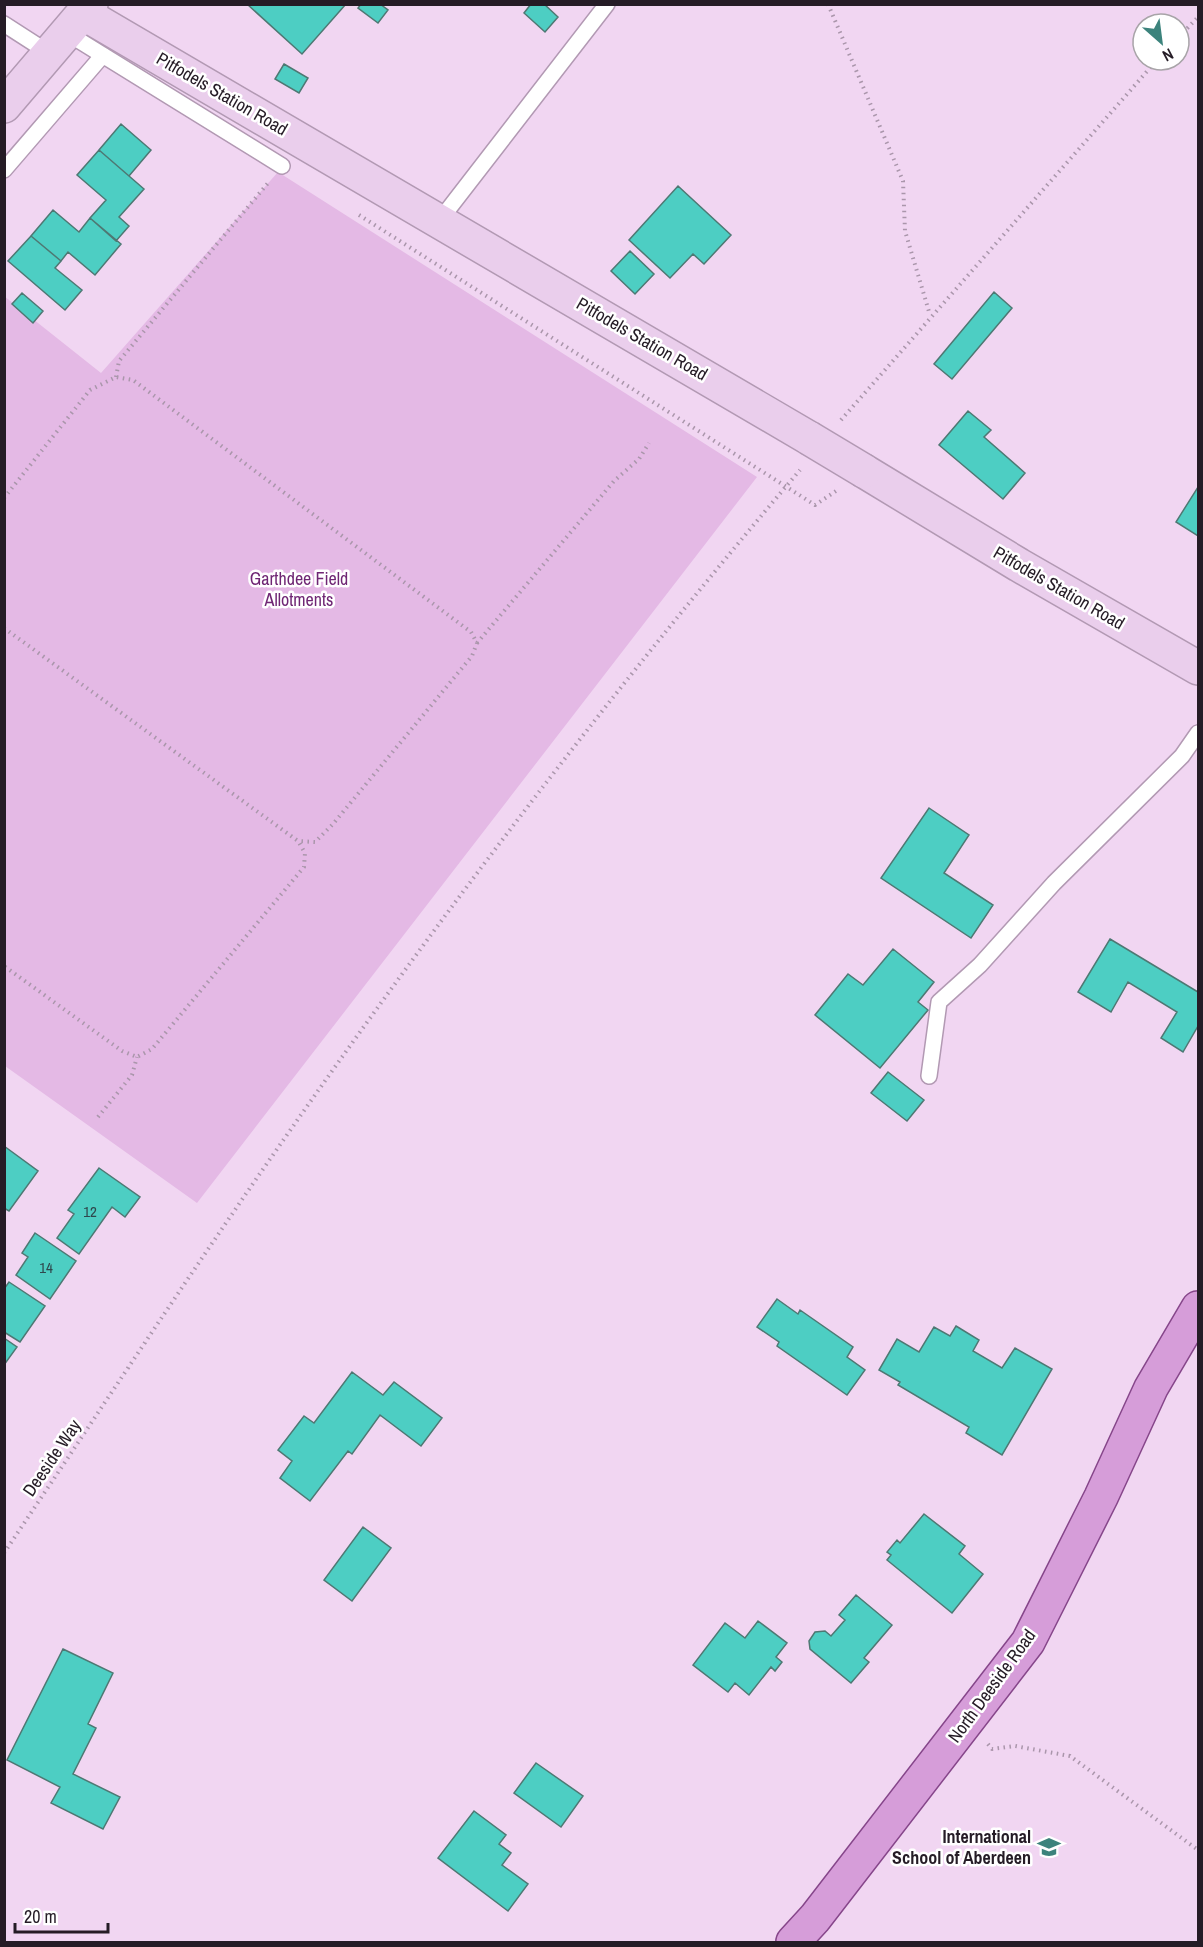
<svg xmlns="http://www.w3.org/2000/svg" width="1203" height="1947" font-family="'Archivo Narrow',sans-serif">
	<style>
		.green { fill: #e4b9e5 }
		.building { fill: #4dcec3; stroke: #4e7873; stroke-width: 1.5 }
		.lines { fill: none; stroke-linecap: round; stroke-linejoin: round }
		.lane-casing { stroke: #b299b3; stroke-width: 18 }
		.secondary-casing { stroke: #b299b3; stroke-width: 36 }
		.primary-casing { stroke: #86468a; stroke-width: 36 }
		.path { stroke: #aa96ab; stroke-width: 4; stroke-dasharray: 1.5 4.5; stroke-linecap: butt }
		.lane { stroke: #fff; stroke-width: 15 }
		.secondary { stroke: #eaceec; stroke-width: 33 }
		.primary { stroke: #d69dd9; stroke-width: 33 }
		.secondary-bridge-casing { stroke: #b299b3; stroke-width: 36; stroke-linecap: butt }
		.secondary-bridge { stroke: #eaceec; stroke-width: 33 }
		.labels { text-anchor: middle; stroke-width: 5; stroke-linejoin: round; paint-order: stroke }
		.number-label { font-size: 15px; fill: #2f484d }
		.street-label { font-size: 18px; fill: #251c26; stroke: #fff }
		.park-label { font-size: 18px; fill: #6f2674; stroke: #fff }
		.poi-label { font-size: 18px; font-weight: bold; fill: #251c26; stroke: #fff; text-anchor: end }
	</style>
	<rect width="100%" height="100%" fill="#f1d6f2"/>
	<path class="green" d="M278 172 757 477 197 1203 5 1066 4 296 101 373Z"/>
	<path class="building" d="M247 4H346L302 54Z
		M361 4H380L388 10 378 23 358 8Z
		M531 4H544L558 17 545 32 524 13Z
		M284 64 308 78 299 93 275 79Z
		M121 124 151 150 129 176 99 150Z
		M99 150 144 189 119 217 129 226 116 241 90 218 106 200 77 175Z
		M678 186 731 235 704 264 693 254 670 278 629 240Z
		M53 210 79 232 90 218 121 244 95 275 68 252 61 261 31 236Z
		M31 236 61 261 55 268 82 290 65 310 8 261Z
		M630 251 654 274 635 294 611 271Z
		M994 292 1012 308 952 379 934 364Z
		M22 293 43 311 33 323 12 304Z
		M968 411 991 430 984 437 1025 473 1003 499 939 445Z
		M1198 487V536L1176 522Z
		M929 808 969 835 944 873 993 905 971 938 881 878Z
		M1110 939 1198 992V1026L1183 1052 1161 1038 1177 1012 1128 982 1111 1012 1078 992Z
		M893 949 934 982 918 1002 928 1010 880 1068 815 1015 848 974 863 985Z
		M888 1072 924 1100 907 1121 871 1093Z
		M4 1146 38 1171 9 1211 4 1208Z
		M99 1168 140 1197 125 1217 112 1207 79 1254 57 1238 74 1214 68 1210Z
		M35 1233 76 1261 50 1299 16 1275 28 1257 22 1253Z
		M9 1282 45 1306 20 1342 4 1332V1289Z
		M777 1299 798 1314 800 1310 853 1347 847 1357 865 1370 847 1395 777 1346 779 1342 757 1327Z
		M956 1326 979 1340 973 1351 1002 1368 1015 1348 1052 1369 1002 1455 966 1433 969 1427 898 1385 900 1382 879 1370 897 1339 919 1352 934 1327 950 1336Z
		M4 1338 17 1347 4 1365Z
		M352 1372 383 1395 394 1382 442 1418 421 1446 380 1415 352 1454 348 1451 310 1501 280 1478 292 1461 278 1450 304 1416 314 1423Z
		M924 1514 965 1546 959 1554 983 1574 952 1613 887 1560 891 1555 887 1552 897 1540 900 1543Z
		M363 1527 391 1548 352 1601 324 1580Z
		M856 1595 892 1625 864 1658 869 1662 851 1683 810 1649 809 1641 815 1632 825 1631 831 1636 845 1620 839 1615Z
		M758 1621 787 1643 776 1657 782 1662 775 1671 771 1667 749 1695 735 1683 728 1692 693 1665 725 1623 745 1638Z
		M63 1649 113 1673 88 1724 96 1728 73 1774 120 1797 103 1829 51 1803 60 1787 7 1760Z
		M536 1763 583 1796 561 1827 514 1793Z
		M474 1811 506 1835 499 1844 511 1853 502 1865 528 1884 508 1911 438 1858Z"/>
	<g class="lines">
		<g class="lane-casing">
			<path id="lane" d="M4 24 49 53
				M67 33 282 166
				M4 170 103 55
				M440 220 607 4
				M929 1076 939 1002 980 965 1054 883 1182 756 1198 733"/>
		</g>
		<g class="secondary-casing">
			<path id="secondary" d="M83 13 809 438
				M4 106 91 4
				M864 471 1019 565 1198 668"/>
		</g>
		<g class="primary-casing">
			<path id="primary" d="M793 1942 815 1918 1028 1642 1101 1497 1151 1388 1198 1308"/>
		</g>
		<path class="path" d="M828 4 903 181 905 231 930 315
			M1179 37 1198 17
			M359 215 815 505 836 491
			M116 377 119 361 268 183
			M841 420 1157 60
			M4 498 90 390 116 377 133 380 471 632 477 643 472 656 333 824 315 842 298 841
			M4 628 298 841 305 853 304 867 152 1049 137 1057 122 1051 4 966
			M477 643 614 481 639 459 649 443
			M98 1117 132 1075 137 1057
			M4 1553C101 1409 196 1264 296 1122 454 897 622 679 800 470
			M988 1744 992 1749 1015 1746 1070 1756 1198 1850"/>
		<use href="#lane" class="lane"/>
		<use href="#secondary" class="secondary"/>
		<use href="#primary" class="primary"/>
		<g class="secondary-bridge-casing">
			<path id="secondary-bridge" d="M809 438 864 471"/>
		</g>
		<use href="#secondary-bridge" class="secondary-bridge"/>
	</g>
	<defs>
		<g id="school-bare" transform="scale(1.8)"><path d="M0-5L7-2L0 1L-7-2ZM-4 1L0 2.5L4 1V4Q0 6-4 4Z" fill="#3c837c" stroke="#fff" stroke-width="2.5" paint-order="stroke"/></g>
	</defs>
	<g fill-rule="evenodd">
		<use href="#school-bare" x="1049" y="1847"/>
	</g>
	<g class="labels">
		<g class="number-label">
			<text x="90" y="1217">12</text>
			<text x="46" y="1273">14</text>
		</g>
		<g class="street-label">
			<text transform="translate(222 94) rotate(30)" y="6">Pitfodels Station Road</text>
			<text transform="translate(642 339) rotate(30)" y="6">Pitfodels Station Road</text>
			<text transform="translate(1059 588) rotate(30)" y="6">Pitfodels Station Road</text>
			<text transform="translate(52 1458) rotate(-56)" y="6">Deeside Way</text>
			<text transform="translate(992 1686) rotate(-54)" y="6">North Deeside Road</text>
		</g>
		<g class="park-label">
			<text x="299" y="585">Garthdee Field<tspan x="299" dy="21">Allotments</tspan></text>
		</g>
		<g class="poi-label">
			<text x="1031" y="1843">International<tspan x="1031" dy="21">School of Aberdeen</tspan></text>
		</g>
	</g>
	<rect width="1203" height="1947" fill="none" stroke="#251c26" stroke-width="12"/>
	<g transform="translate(1161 42) rotate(152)"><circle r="28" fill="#ffffff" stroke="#a8a4a8" stroke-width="1.5"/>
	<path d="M0-4.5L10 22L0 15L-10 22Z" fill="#3c837c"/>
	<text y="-9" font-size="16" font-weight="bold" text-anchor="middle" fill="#251c26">N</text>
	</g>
	<path d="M15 1923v9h93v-9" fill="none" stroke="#251c26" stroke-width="3"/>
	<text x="24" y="1923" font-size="18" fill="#251c26" stroke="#ffffff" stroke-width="4.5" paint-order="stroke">20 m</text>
</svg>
